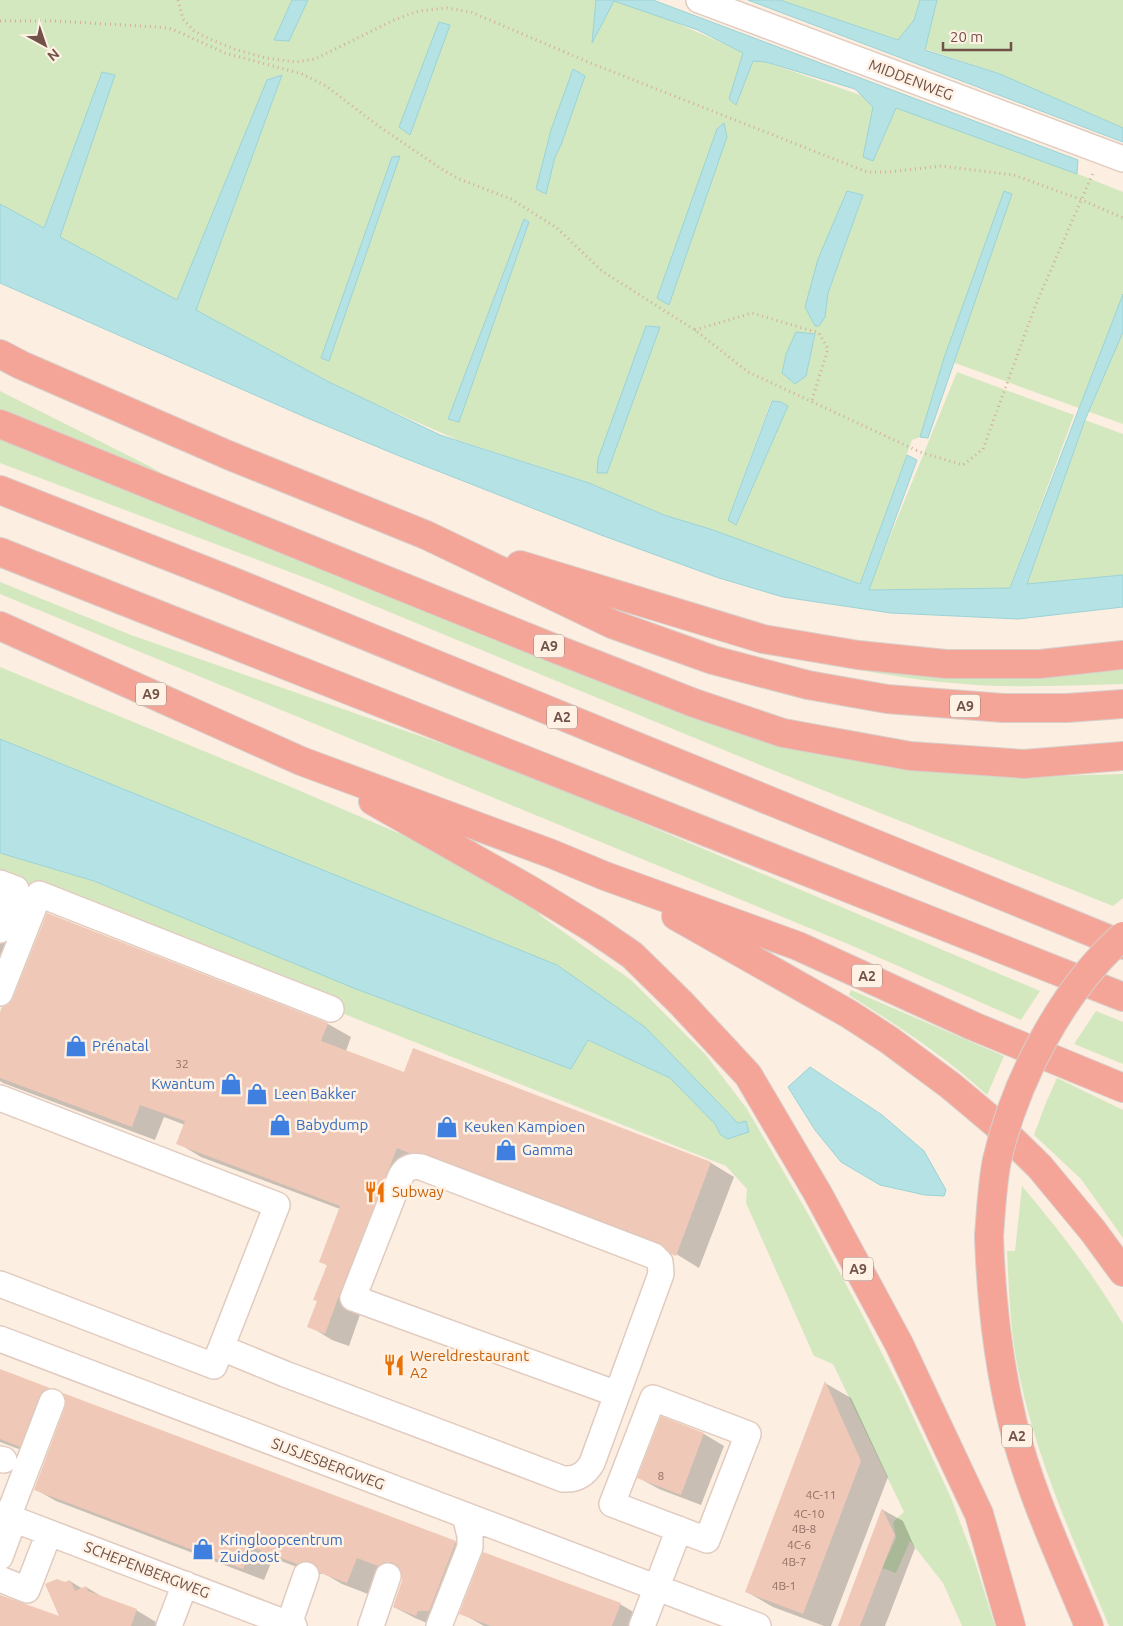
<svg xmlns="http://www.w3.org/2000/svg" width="1123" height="1626" font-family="Ubuntu,sans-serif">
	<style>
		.green { fill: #d4e8bf; fill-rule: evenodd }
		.water { fill: #b5e2e4; stroke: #9bd3d6 }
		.shadow { fill: #0003 }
		.building { fill: #f0c8b8 }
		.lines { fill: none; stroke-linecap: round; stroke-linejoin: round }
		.minor-casing { stroke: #e1cbbf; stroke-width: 28 }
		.highway-casing { stroke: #d7cfcc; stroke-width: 30 }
		.path { stroke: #d5ac9c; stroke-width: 3; stroke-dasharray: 1 4; stroke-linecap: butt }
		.minor { stroke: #fff; stroke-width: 25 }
		.highway { stroke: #f5a597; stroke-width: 28 }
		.highway-bridge-casing { stroke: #d7cfcc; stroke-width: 30; stroke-linecap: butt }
		.highway-bridge { stroke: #f5a597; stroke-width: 28 }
		.labels { text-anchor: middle; stroke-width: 5; stroke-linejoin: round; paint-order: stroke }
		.number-label { font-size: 12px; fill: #917064 }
		.shield { fill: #fff2e5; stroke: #9c8277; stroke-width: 1 }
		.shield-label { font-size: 14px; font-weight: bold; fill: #715248 }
		.street-label { font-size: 15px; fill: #715248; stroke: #fff2e5 }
		.shop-label { font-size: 15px; fill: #366cbe; stroke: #fff2e5; text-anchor: start }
		.food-label { font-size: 15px; fill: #c56008; stroke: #fff2e5; text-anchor: start }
	</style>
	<rect width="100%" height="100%" fill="#fceee0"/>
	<path class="green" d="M0 0H624L766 62 1028 154 1123 192V424L944 359 920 437 912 440 860 584 713 530 664 515 589 483 458 440 373 403 329 382 196 310 151 288 0 204ZM399 156 329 361 321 358ZM863 195 828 293 825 317 815 326 812 321ZM797 332 815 335 806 376 795 384 782 373 786 354ZM771 401 781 402 788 406 736 525 728 520Z
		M780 0H1123V128L1000 74Z
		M957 372 1074 415 1010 588 868 590Z
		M0 391 149 466 324 568 774 743 951 769 1051 776 1123 774V898L1113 906 770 769 319 583 0 463Z
		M1085 420 1123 434V575L1027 585Z
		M0 582 131 635 512 768 1040 991 1021 1020 848 944 0 594Z
		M825 659 1123 665V684C1074 685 1025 688 977 685 925 682 875 673 825 664Z
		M0 667 291 787 454 857 528 899 541 916 631 980 705 1054 747 1109 807 1212 864 1318 904 1397 951 1498 975 1562 995 1626H962L943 1583 910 1541 896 1573 882 1568 896 1538 893 1522 904 1512 833 1364 814 1356 746 1203 747 1189 726 1166 0 877V853L94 881 571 1069 587 1040 670 1078 715 1124 720 1134 746 1121 739 1123 557 965 0 739Z
		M851 990 1004 1056 987 1095C945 1056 898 1026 849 995Z
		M1096 1011 1123 1022V1064L1074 1044Z
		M1057 1078 1123 1110V1238L1081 1179 1034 1135 1045 1105Z
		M1022 1186C1060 1231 1093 1274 1123 1324V1626H1109C1074 1541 1034 1455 1017 1364 1010 1327 1009 1289 1007 1251H1015Z"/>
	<path class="water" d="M292 0H308L289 41 274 40Z
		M596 0H653L1078 160 1077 174 896 108 873 161 863 157 873 107 855 89 766 62 753 61 736 105 729 99 743 53 698 30 614 1 592 43Z
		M748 0H780L898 40 914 20 920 0H937L925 50 1000 74 1123 128V142Z
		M439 22 450 25 410 135 399 127Z
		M573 69 585 76 561 145 555 157 546 194 536 189 551 130Z
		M102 72 115 75 60 237 177 300 267 80 282 75 196 310 329 382 440 435 589 483 664 515 713 530 860 584 907 455 917 460 869 590 1010 588 1123 294V332L1085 420 1027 584 1123 575V607L1018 619 891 613 783 597 719 578 601 535 402 457 305 417 0 283V204L44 228Z
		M724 123 727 137 669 305 657 298 717 129Z
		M400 156 329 361 321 358 392 157Z
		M847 191 863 195 828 293 825 317 819 326H815L805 307 818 259Z
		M1004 191 1012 194 928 438 920 437 944 358Z
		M524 219 529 222 459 422 448 419Z
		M646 326 660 327 607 473H597L598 459Z
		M796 332 815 334 806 376 795 384 782 373 786 354Z
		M772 401 781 402 788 406 736 525 728 520Z
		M0 739 557 965 645 1027 738 1123 746 1121 749 1132 727 1139 720 1134 715 1124 670 1078 588 1040 571 1069 356 989 94 881 0 853Z
		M810 1067 882 1115 924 1151 946 1190 944 1196 925 1195 880 1185 841 1162 815 1130 788 1087Z"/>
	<path class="shadow" d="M0 897 13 905 0 992Z
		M0 1016 328 1024 351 1037 346 1051 404 1073 414 1049 711 1163 734 1177 699 1268 668 1249 451 1166 421 1161 363 1306 349 1346 332 1340 309 1326 318 1301 328 1266 320 1261 340 1209 201 1157 178 1143 185 1125 164 1117 155 1140 3 1083 0 1081Z
		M0 1370 49 1389 68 1399 455 1542 476 1554 434 1626 415 1618 394 1607 403 1581V1575L399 1577 377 1568 368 1594 342 1584 323 1573 318 1575 273 1558 264 1580 56 1501 35 1489 67 1407V1400L64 1402 40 1457 0 1442Z
		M825 1383 851 1398 888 1477 831 1626H824L773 1607 747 1592Z
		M662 1418 704 1434 724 1446 701 1505 659 1489 639 1478Z
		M883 1510 903 1521 915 1548 885 1626H839Z
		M70 1581 83 1589 86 1587 106 1599 136 1610 156 1622 155 1626H0V1596L62 1618 65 1583Z
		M620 1604 640 1616 636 1626H484L461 1613Z"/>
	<path class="building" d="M47 913 328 1023 321 1041 404 1072 413 1048 711 1162 676 1256 671 1254 659 1243 426 1154 409 1153 397 1148 340 1293 325 1334 307 1327 317 1301 313 1300 327 1265 319 1262 340 1206 176 1144 185 1121 140 1105 132 1127 0 1078V1012L2 1007 9 1004 13 998Z
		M0 1369 50 1388 43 1391 39 1397 20 1447 0 1439Z
		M825 1381 861 1461 803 1614 745 1592Z
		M63 1393 456 1541 429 1611H418L416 1616 393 1607 402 1581V1574L398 1566 392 1562H385L378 1566 357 1558 347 1583 320 1573 317 1566 311 1562 304 1561 297 1564 252 1547 243 1569 34 1490 65 1407 66 1399Z
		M661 1416 704 1433 681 1495 637 1478Z
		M882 1508 895 1535 860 1626H838Z
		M483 1552 621 1603 612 1626H491L459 1614Z
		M57 1579 65 1582 70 1580 75 1591 86 1586 88 1591 137 1609 131 1626H0V1595L59 1616 45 1584Z"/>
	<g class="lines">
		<g class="minor-casing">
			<path id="minor" d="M699 0 1123 159
				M0 883 16 889 0 930
				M0 993 39 894 331 1009
				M0 1098 277 1205 214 1366 0 1284
				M0 1339 758 1626
				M222 1348 285 1374 563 1479C576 1480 585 1475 592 1463L661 1274 660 1262 654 1256 421 1167C410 1165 404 1169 400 1178L353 1298 617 1394
				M653 1398 748 1434 707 1540 612 1504Z
				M0 1459 4 1460
				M0 1514 294 1626
				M8 1517 52 1402
				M0 1557 14 1519
				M0 1579 27 1590 49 1533
				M289 1624 306 1575
				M169 1626 185 1584
				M371 1626 388 1576
				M439 1626 470 1547V1536L465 1515
				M642 1626 679 1529"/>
		</g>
		<g class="highway-casing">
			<path id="highway" d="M0 354 21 365 228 455 426 535 612 624 713 660 808 685 887 699 1003 708H1067L1123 704
				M0 424 556 649 694 703 783 733 910 756 1024 764 1123 756
				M0 490 229 580 1123 945
				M0 552 1123 997
				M520 565 763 639 858 655 946 664H1040L1123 655
				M0 626 301 761 552 854 605 876 798 946 973 1026 1123 1088
				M373 801 530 890 594 929 632 955 681 1003 748 1075 817 1192 899 1344 979 1514 1011 1626
				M676 916 849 1014 889 1040 951 1086 995 1123 1040 1167 1093 1231 1123 1272
				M989 1236C991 1299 998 1362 1013 1424 1030 1493 1062 1560 1089 1626"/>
		</g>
		<path class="path" d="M178 0 183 19 194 31 205 37 234 49 266 58 296 62 315 59 394 20 419 11 447 8 471 12 588 62 867 172H888L941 166 1014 175 1082 200 1123 218
			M0 21H54L158 27 172 29 225 53 302 74 326 86 377 125 443 170 459 179 511 199 557 228 602 271 695 330 748 372 920 452 963 465 983 449 1036 304 1093 173
			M695 330 752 313 819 333 828 349 811 403"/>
		<use href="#minor" class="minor"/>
		<use href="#highway" class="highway"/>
		<g class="highway-bridge-casing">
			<path id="highway-bridge" d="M989 1236C991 1211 992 1185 997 1160 1015 1081 1062 990 1123 936"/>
		</g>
		<use href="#highway-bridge" class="highway-bridge"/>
	</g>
	<defs>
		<g id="shop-bare" transform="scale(1.725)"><path d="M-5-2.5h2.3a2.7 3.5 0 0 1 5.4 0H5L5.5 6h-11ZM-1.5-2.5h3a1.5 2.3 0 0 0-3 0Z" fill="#3f7fe0" stroke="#fff2e5" stroke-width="2.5" paint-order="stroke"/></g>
		<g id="restaurant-bare" transform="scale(1.725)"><path d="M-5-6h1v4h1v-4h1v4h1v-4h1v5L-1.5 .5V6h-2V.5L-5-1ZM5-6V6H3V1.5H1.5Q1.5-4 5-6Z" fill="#e8710a" stroke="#fff2e5" stroke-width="2.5" paint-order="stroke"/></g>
	</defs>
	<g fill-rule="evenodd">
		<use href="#shop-bare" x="76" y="1046"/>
		<use href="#shop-bare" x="231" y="1084"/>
		<use href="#shop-bare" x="257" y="1094"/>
		<use href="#shop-bare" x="280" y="1125"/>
		<use href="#shop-bare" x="447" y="1127"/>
		<use href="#shop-bare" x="506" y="1150"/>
		<use href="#restaurant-bare" x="375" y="1192"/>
		<use href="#restaurant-bare" x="394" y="1365"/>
		<use href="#shop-bare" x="203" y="1549"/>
	</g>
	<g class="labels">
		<g class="number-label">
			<text x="182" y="1068">32</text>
			<text x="661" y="1480">8</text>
			<text x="821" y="1499">4C-11</text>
			<text x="809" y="1518">4C-10</text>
			<text x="804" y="1533">4B-8</text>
			<text x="799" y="1549">4C-6</text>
			<text x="794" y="1566">4B-7</text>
			<text x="784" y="1590">4B-1</text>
		</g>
		<g class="shield">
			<rect x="534" y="634.5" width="30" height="23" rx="4"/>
			<rect x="136" y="682.5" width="30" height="23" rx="4"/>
			<rect x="950" y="694.5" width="30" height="23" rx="4"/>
			<rect x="547" y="705.5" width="30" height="23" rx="4"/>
			<rect x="852" y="964.5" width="30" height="23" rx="4"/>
			<rect x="843" y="1257.5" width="30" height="23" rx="4"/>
			<rect x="1002" y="1424.5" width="30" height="23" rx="4"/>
		</g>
		<g class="shield-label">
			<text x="549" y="651">A9</text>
			<text x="151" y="699">A9</text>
			<text x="965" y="711">A9</text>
			<text x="562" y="722">A2</text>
			<text x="867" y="981">A2</text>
			<text x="858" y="1274">A9</text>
			<text x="1017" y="1441">A2</text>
		</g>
		<g class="street-label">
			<text transform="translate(911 80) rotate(21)" y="5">MIDDENWEG</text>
			<text transform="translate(328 1464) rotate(21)" y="5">SIJSJESBERGWEG</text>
			<text transform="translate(147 1570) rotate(21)" y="5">SCHEPENBERGWEG</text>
		</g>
		<g class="shop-label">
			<text x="92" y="1051">Prénatal</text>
			<text x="215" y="1089" text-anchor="end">Kwantum</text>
			<text x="274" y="1099">Leen Bakker</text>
			<text x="296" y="1130">Babydump</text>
			<text x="464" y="1132">Keuken Kampioen</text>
			<text x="522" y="1155">Gamma</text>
			<text x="220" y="1545">Kringloopcentrum<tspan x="220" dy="17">Zuidoost</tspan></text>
		</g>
		<g class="food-label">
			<text x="392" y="1197">Subway</text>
			<text x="410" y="1361">Wereldrestaurant<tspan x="410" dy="17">A2</tspan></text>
		</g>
	</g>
	<g transform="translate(45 45) rotate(140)" stroke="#fff2e5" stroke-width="4" paint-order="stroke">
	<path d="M0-4L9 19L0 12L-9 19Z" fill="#715248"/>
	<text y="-8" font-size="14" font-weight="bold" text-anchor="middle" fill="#715248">N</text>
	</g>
	<path d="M943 42v8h68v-8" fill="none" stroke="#715248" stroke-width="2.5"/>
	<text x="950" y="42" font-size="15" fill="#715248" stroke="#fff2e5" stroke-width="4" paint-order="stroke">20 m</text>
</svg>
